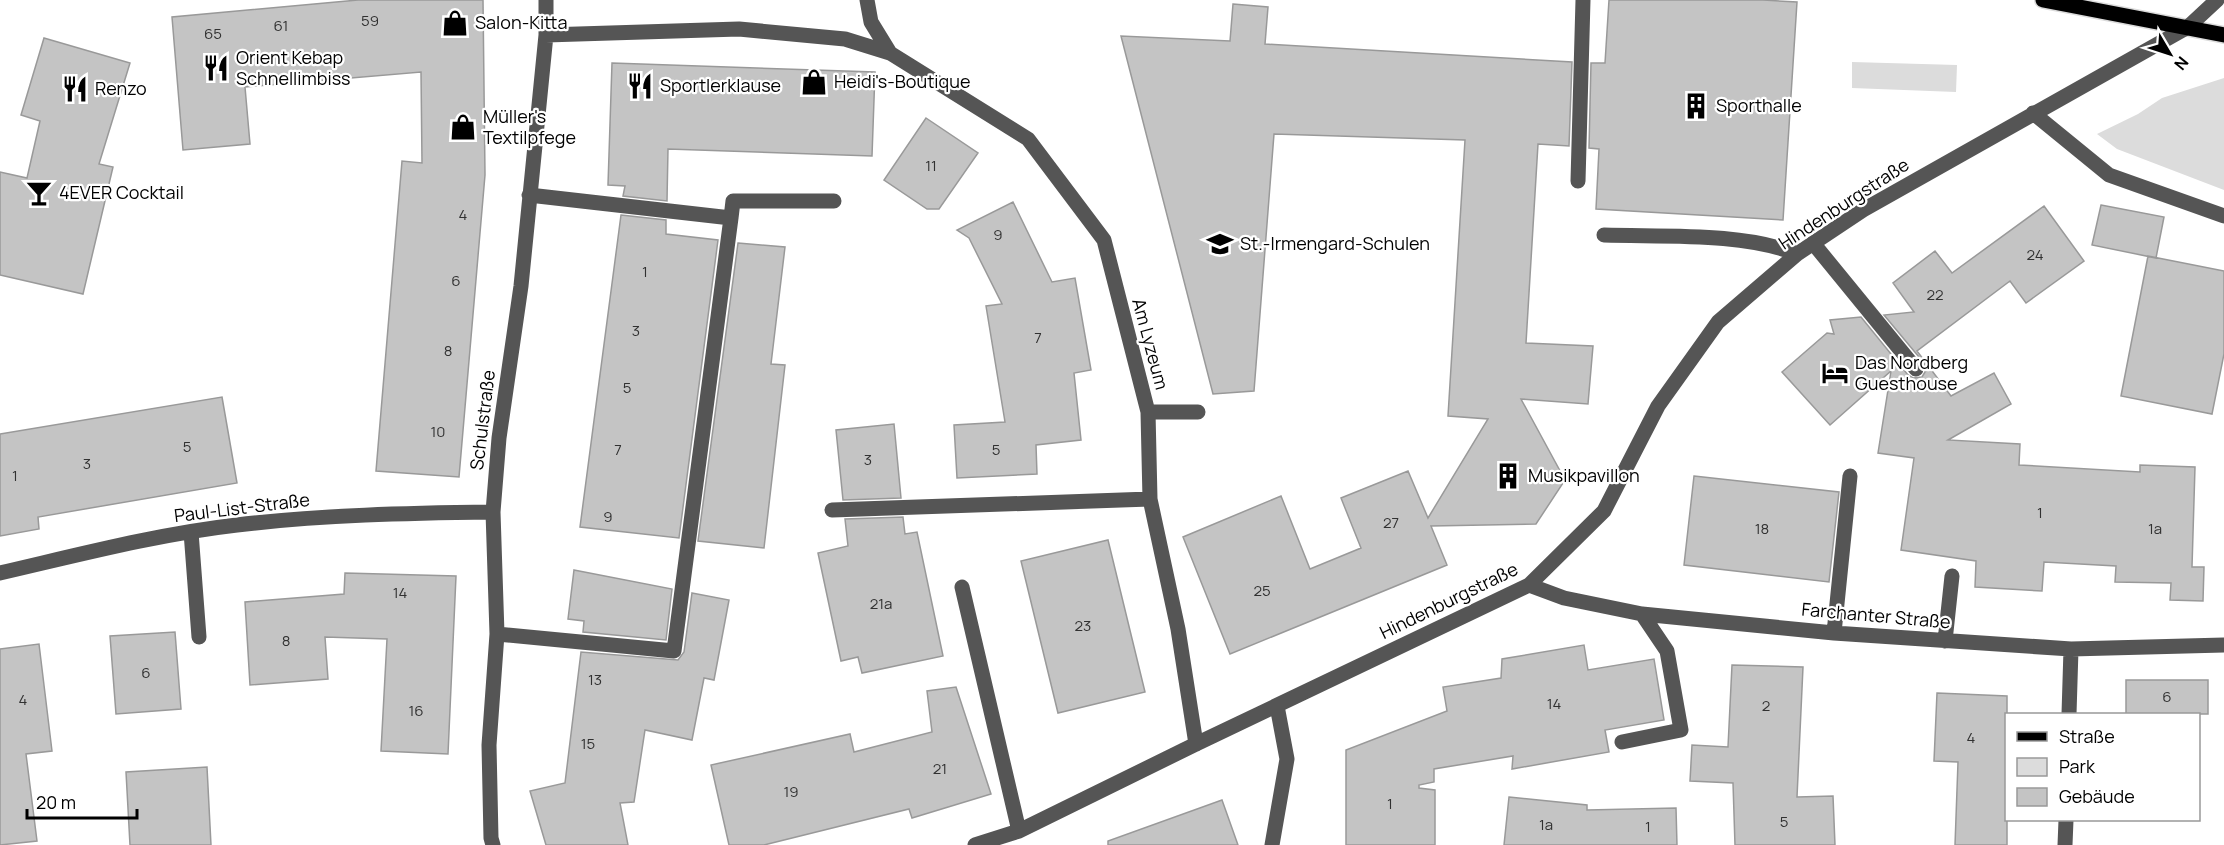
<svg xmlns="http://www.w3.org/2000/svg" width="2224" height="845" font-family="Manrope,sans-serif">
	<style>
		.green { fill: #dcdcdc }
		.building { fill: #c4c4c4; stroke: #999; stroke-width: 1.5 }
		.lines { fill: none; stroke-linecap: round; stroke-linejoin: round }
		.major-casing { stroke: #dbdbdb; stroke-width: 18 }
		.minor { stroke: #555; stroke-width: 15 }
		.major { stroke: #000; stroke-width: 15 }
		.labels { text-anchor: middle; stroke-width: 4.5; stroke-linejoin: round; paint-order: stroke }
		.number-label { font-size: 15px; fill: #313131 }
		.poi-label { font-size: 18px; fill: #000; stroke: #fff; text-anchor: start }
		.street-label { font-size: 18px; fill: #000; stroke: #fff }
	</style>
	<rect width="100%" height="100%" fill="#fff"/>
	<path class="green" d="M1852 62 1957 65 1956 92 1852 88Z
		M2224 78V190L2117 149 2097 134 2138 114 2162 98Z"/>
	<path class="building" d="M358 0H483L485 175 459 477 376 471 402 161 422 163 421 72 245 87 250 144 183 150 172 17Z
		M1609 0H1763L1797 2 1783 220 1596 209 1599 149 1589 148 1591 63H1605Z
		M1233 4 1268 7 1265 44 1572 62 1569 146 1538 144 1526 343 1593 346 1588 404 1521 399 1565 480 1536 524 1431 526 1447 565 1230 654 1183 537 1281 496 1310 569 1361 548 1341 498 1408 471 1428 518 1488 419 1448 416 1465 140 1274 134 1254 391 1213 394 1121 36 1230 41Z
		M44 38 130 63 99 164 113 167 83 294 0 275V172L27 178 40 121 21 115Z
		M612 63 875 72 872 156 668 149 667 201 623 196 625 186 608 185Z
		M926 118 978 153 939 209H927L884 180Z
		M1013 202 1052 282 1075 278 1091 370 1074 373 1081 440 1036 445 1037 474 957 478 954 425 1005 422 986 306 1002 304 969 238 957 230Z
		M2101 205 2164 217 2156 258 2092 245Z
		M2044 206 2084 261 2026 303 2010 281 1917 351 1951 396 1994 373 2011 404 1948 440 2020 444 2019 465 2140 472V465L2195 467 2192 567H2204L2203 601 2170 600 2171 583 2115 582 2116 566 2044 562 2042 591 1975 587 1976 561 1901 550 1914 458 1878 453 1891 371 1830 425 1782 372 1827 333 1834 334 1830 320 1861 317 1908 375 1913 378 1922 377 1925 372 1924 363 1884 315 1914 312 1893 283 1935 251 1952 273Z
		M621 215 666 220V234L718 240 679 538 580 527Z
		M738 243 785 247 771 364 785 365 764 548 698 541Z
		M2148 256 2224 271V354L2212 414 2121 396Z
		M222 397 237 483 38 517 39 529 0 536V434Z
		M894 424 901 498 843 500 836 430Z
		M1694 476 1839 492 1829 582 1684 565Z
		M903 517 905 534 917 532 943 656 862 673 858 657 841 661 818 553 848 546 845 519Z
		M1108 540 1145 692 1058 713 1021 561Z
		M574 570 672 589 666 640 583 632 584 621 568 619Z
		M345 573 456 576 448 754 381 751 387 639 325 637 328 679 250 685 245 602 344 594Z
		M692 593 729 600 714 680 704 678 692 740 645 730 634 802 620 803 628 845H546L530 791 565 783 581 652 678 660 684 652Z
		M175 632 181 709 116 714 110 636Z
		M39 644 52 751 26 754 37 841 0 845V649Z
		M1584 645 1588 670 1654 659 1664 720 1605 730 1609 752 1512 769 1513 756 1434 769V782L1419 785V788L1435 790V845H1346V750L1447 711 1443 687 1501 678 1502 659Z
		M1732 665 1803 667 1797 797 1833 796 1835 845H1735L1733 783 1690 781 1692 745 1728 747Z
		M2126 680H2208V714H2126Z
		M956 687 991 794 912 818 909 809 764 845H729L711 765 850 734 854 752 932 732 927 691Z
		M1937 693 2007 696V845H1955L1958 762 1934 761Z
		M207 767 211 845H130L126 772Z
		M1509 797 1587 805V810L1676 808 1677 845H1504Z
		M1222 800 1238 845H1108V841Z"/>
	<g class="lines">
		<g class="major-casing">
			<path id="major" d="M2043 0 2224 35"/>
		</g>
		<path class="minor" d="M867 0 871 22 890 53
			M546 35 739 29 845 39 890 53 1028 139 1104 240 1148 412 1150 499 1178 629 1196 744
			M2033 113 2109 175 2224 216
			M1578 181 1583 0
			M731 218 733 201H834
			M1604 235C1663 237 1743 232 1797 254
			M1813 243 1916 369
			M1148 412H1198
			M832 510 1150 499
			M191 532 199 637
			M0 573C78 555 158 534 237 525 322 515 408 513 493 512
			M1529 585 1564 598 1642 614 1834 633 2071 649 2224 645
			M962 587 1019 831
			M1834 633 1850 476
			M497 634 674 651 731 218 529 195
			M1945 641 1952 576
			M2069 714 2071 649
			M1622 742 1681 730 1667 651 1642 614
			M493 845 491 838 489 745 497 634 493 512 499 438 521 286 546 35V0
			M975 845 1019 831 1196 744 1529 585 1604 511 1658 406 1718 322 1797 254 1863 210 2188 27 2217 0
			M1272 845 1287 759 1277 706
			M2065 845 2066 820"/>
		<use href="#major" class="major"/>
	</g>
	<defs>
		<g id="shop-bare" transform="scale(2.07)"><path d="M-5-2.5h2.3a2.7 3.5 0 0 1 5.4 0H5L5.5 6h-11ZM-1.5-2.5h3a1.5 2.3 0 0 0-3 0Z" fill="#000" stroke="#fff" stroke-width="2.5" paint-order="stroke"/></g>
		<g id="restaurant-bare" transform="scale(2.07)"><path d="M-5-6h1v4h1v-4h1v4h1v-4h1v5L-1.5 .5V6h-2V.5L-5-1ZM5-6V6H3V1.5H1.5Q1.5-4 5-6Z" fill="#000" stroke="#fff" stroke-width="2.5" paint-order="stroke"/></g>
		<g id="building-bare" transform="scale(2.07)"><path d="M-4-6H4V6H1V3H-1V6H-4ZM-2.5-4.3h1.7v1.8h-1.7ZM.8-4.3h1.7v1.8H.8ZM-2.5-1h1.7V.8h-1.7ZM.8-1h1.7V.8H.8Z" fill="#000" stroke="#fff" stroke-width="2.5" paint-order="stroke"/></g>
		<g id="bar-bare" transform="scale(2.07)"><path d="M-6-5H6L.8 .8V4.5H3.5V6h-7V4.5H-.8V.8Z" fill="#000" stroke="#fff" stroke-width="2.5" paint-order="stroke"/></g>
		<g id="school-bare" transform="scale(2.07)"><path d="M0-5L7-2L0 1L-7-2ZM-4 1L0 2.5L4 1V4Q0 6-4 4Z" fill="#000" stroke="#fff" stroke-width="2.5" paint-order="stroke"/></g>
		<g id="hotel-bare" transform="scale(2.07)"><path d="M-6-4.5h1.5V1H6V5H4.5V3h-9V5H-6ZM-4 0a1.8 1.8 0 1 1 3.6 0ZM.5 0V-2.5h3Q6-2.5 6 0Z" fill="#000" stroke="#fff" stroke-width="2.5" paint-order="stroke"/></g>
	</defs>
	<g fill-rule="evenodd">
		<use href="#shop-bare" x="455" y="23"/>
		<use href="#restaurant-bare" x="216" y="68"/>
		<use href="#shop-bare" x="814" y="82"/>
		<use href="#restaurant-bare" x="640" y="86"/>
		<use href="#restaurant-bare" x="75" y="89"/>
		<use href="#building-bare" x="1696" y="106"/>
		<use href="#shop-bare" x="463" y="127"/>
		<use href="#bar-bare" x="39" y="193"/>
		<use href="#school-bare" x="1220" y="244"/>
		<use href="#hotel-bare" x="1835" y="373"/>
		<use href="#building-bare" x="1508" y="476"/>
	</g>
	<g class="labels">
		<g class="number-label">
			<text x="370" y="26">59</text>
			<text x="281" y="31">61</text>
			<text x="213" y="39">65</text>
			<text x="931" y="171">11</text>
			<text x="463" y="220">4</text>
			<text x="998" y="240">9</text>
			<text x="2035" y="260">24</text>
			<text x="645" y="277">1</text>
			<text x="456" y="286">6</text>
			<text x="1935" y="300">22</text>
			<text x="636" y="336">3</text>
			<text x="1038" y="343">7</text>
			<text x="448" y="356">8</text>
			<text x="627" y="393">5</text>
			<text x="438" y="437">10</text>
			<text x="187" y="452">5</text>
			<text x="618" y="455">7</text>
			<text x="996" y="455">5</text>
			<text x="868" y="465">3</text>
			<text x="87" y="469">3</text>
			<text x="15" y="481">1</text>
			<text x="2040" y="518">1</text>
			<text x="608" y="522">9</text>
			<text x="1391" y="528">27</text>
			<text x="1762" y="534">18</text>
			<text x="2155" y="534">1a</text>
			<text x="1262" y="596">25</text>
			<text x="400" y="598">14</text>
			<text x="881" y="609">21a</text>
			<text x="1083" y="631">23</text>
			<text x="286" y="646">8</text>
			<text x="146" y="678">6</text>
			<text x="595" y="685">13</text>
			<text x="2167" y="702">6</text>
			<text x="23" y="705">4</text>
			<text x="1554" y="709">14</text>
			<text x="1766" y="711">2</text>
			<text x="416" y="716">16</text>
			<text x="1971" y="743">4</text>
			<text x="588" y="749">15</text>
			<text x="940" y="774">21</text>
			<text x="791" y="797">19</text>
			<text x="1390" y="809">1</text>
			<text x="1784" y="827">5</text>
			<text x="1546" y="830">1a</text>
			<text x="1648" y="832">1</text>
		</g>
		<g class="poi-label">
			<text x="475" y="29">Salon-Kitta</text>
			<text x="236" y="64">Orient Kebap<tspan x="236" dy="21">Schnellimbiss</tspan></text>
			<text x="834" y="88">Heidi's-Boutique</text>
			<text x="660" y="92">Sportlerklause</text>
			<text x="95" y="95">Renzo</text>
			<text x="1716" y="112">Sporthalle</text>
			<text x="483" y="123">Müller's<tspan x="483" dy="21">Textilpfege</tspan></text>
			<text x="59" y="199">4EVER Cocktail</text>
			<text x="1240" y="250">St.-Irmengard-Schulen</text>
			<text x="1855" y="369">Das Nordberg<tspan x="1855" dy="21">Guesthouse</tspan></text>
			<text x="1528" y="482">Musikpavillon</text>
		</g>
		<g class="street-label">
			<text transform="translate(1844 204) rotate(-33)" y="6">Hindenburgstraße</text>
			<text transform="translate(1150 344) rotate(75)" y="6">Am Lyzeum</text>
			<text transform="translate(483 420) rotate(-83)" y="6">Schulstraße</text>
			<text transform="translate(242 508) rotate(-7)" y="6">Paul-List-Straße</text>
			<text transform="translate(1449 601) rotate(-26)" y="6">Hindenburgstraße</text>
			<text transform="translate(1876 616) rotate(5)" y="6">Farchanter Straße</text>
		</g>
	</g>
	<rect x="2005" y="713" width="195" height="108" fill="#ffffff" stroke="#999999" stroke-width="1.5"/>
	<rect x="2017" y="732" width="30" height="9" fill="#000000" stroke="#999999" stroke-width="1.5"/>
	<text x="2059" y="743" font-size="18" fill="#000000">Straße</text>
	<rect x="2017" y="758" width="30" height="18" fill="#dcdcdc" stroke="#999999" stroke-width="1.5"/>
	<text x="2059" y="773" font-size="18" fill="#000000">Park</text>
	<rect x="2017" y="788" width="30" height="18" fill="#c4c4c4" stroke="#999999" stroke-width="1.5"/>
	<text x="2059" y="803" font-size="18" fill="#000000">Gebäude</text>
	<g transform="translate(2170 54) rotate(129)" stroke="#ffffff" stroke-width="4.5" paint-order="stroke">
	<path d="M0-4.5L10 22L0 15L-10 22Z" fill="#000000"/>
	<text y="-9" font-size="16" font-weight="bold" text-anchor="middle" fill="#000000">N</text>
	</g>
	<path d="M27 809v9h110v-9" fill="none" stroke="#000000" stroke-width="3"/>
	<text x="36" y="809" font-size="18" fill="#000000" stroke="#ffffff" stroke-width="4.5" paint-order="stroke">20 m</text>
</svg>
